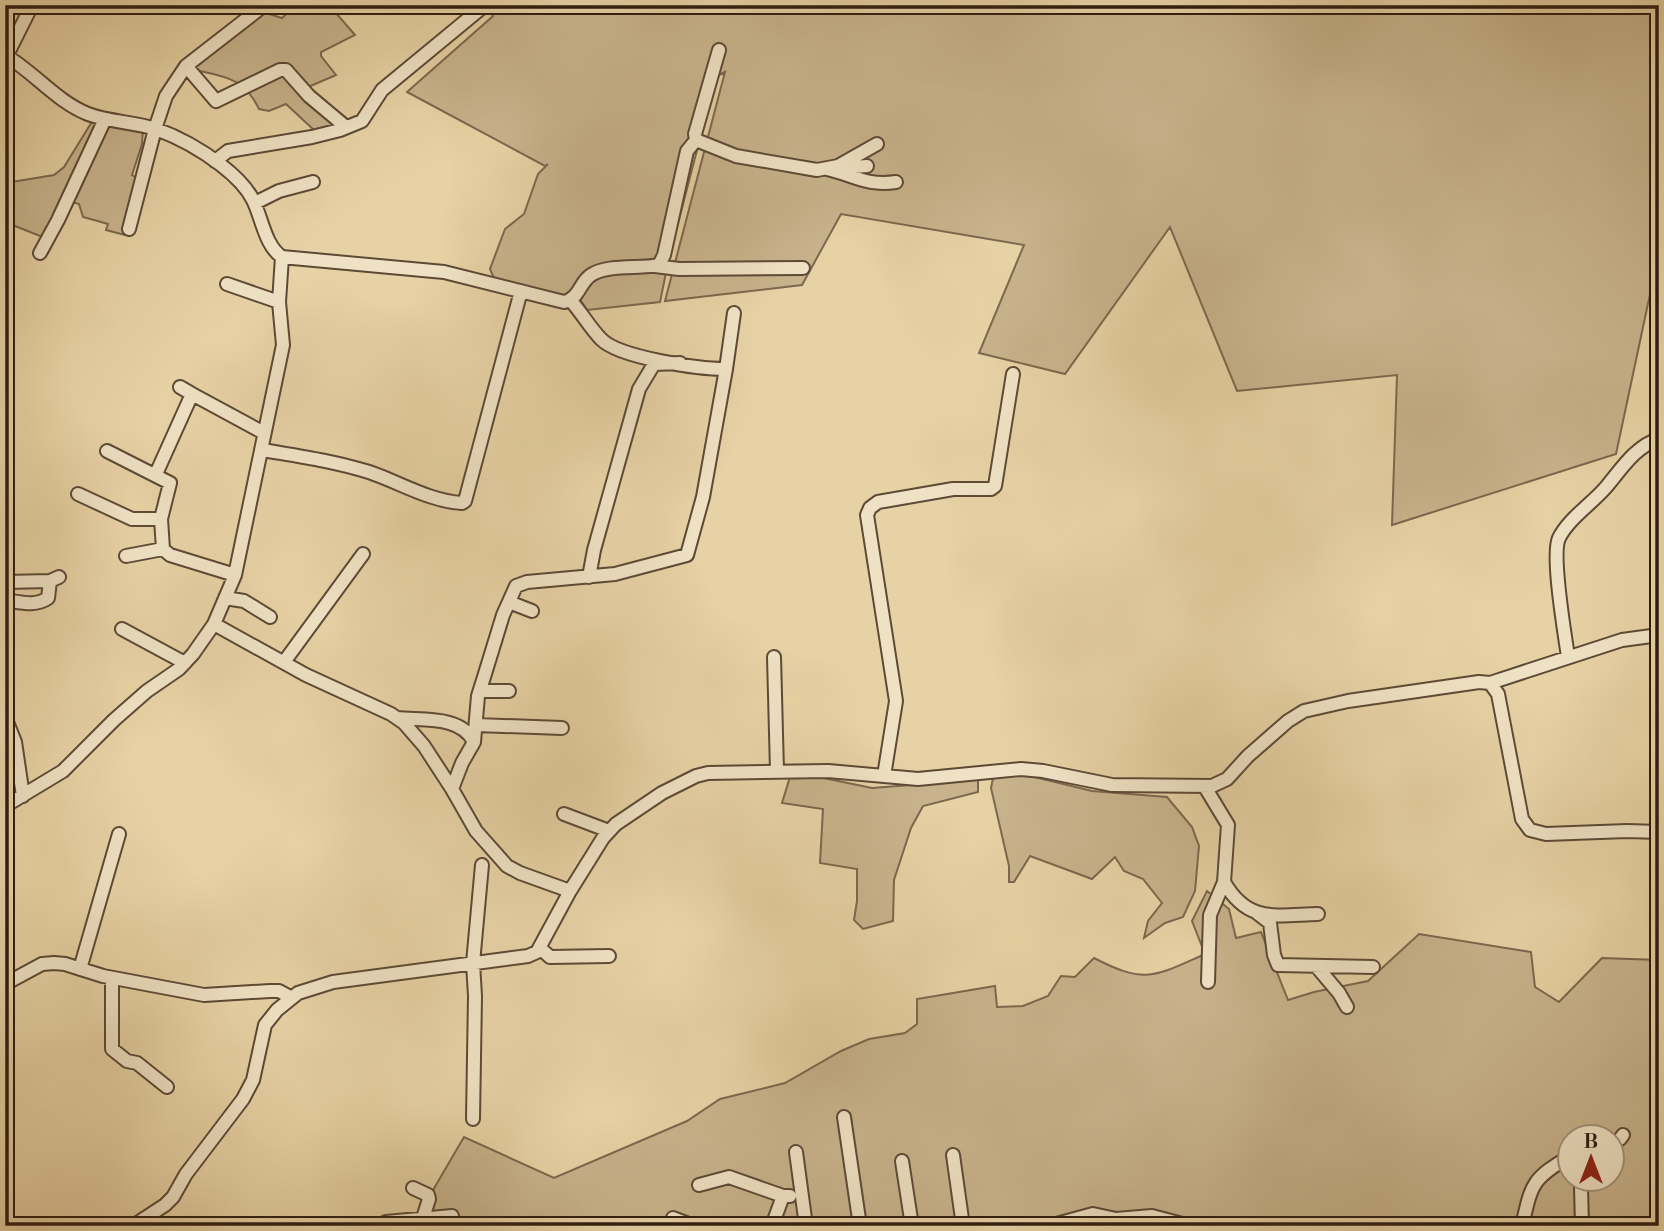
<svg xmlns="http://www.w3.org/2000/svg" width="1664" height="1231" font-family="'Libre Bodoni',serif">
	<style>
		.green { fill: #c8b38c; stroke: #7c684e; stroke-width: 2; fill-rule: evenodd }
		.lines { fill: none; stroke-linecap: round; stroke-linejoin: round }
		.minor-casing { stroke: #5d4a36; stroke-width: 16 }
		.minor { stroke: #efe2c4; stroke-width: 12 }
	</style>
	<rect width="100%" height="100%" fill="#e7d2a5"/>
	<filter id="stains"><feTurbulence type="fractalNoise" baseFrequency=".00286" numOctaves="4"/><feColorMatrix values="0 0 0 0 .2 0 0 0 0 .09 0 0 0 0 .02 0 0 0 .5 -.17"/></filter>
	<radialGradient id="worn" r=".72"><stop offset=".6" stop-color="#630" stop-opacity="0"/><stop offset="1" stop-color="#630" stop-opacity=".3"/></radialGradient>
	<path class="green" d="M296 5H329L355 35 321 52V56L336 75 308 87 306 94 332 124 330 129 316 132 286 104 269 111 259 109C244 78 226 77 195 70V63L263 12 282 18Z
		M485 5H1659V252L1616 454 1392 525 1397 375 1237 391 1170 227 1065 374 979 353 1024 245 841 214 802 285 665 301 725 72 713 78 715 81 669 258 660 302 587 310 581 301 563 299 495 281 490 269 505 229 524 214 538 174 548 164 545 166 407 92 493 16Z
		M93 120 143 129 142 144 132 175 139 179 125 235 106 230 108 224 83 217 79 204 65 200 45 238 5 222V183L54 175 64 167Z
		M1022 774 1092 791 1167 797 1192 827 1199 846 1195 891 1183 917 1165 923 1144 938 1148 921 1162 903 1143 879 1124 871 1115 857 1092 879 1030 856 1014 882H1009V866L991 788 993 778Z
		M809 775 872 788 924 784 978 777V792L923 806 911 828 894 880 893 921 863 929 854 920 857 901V869L820 863 823 809 782 803 790 777Z
		M1207 891 1229 909 1236 938 1261 932 1288 1000 1314 992 1368 981 1419 934 1531 952 1535 987 1559 1002 1602 958 1659 960V1226H412L464 1137 554 1178 687 1121 720 1099 785 1083 841 1051 869 1039 905 1033 917 1024V999L995 986 997 1007 1023 1006 1048 996 1061 976 1075 977 1094 958C1146 985 1155 976 1205 954L1192 921ZM1570 1136H1612V1178H1570Z"/>
	<g class="lines">
		<g class="minor-casing">
			<path id="minor" d="M5 55C35 73 56 101 88 114 109 122 134 122 156 129 178 137 203 151 221 165 234 175 246 186 253 200 262 218 265 246 282 257L279 302 283 345 235 575 214 624 193 654 179 669 147 691 114 720 63 771 5 806
				M5 59 32 5
				M186 66 216 101 280 70H286L309 96 346 127
				M696 140 695 134 719 50
				M215 161 228 151 312 137 340 130 362 121 382 90 485 5
				M867 166 827 169C856 176 866 186 896 182
				M255 203 279 191 313 182
				M129 229 155 129 166 96 186 66 258 10
				M40 253 58 220 105 119
				M282 257 444 272 564 302C580 298 579 283 591 275 607 264 640 269 659 265L664 255 687 151 696 140 736 156 817 170 838 166 877 144
				M655 266 679 269 803 268
				M227 284 279 302
				M571 301C582 313 590 328 601 339 619 358 700 369 726 369L734 313
				M180 387 192 394
				M263 450C298 456 334 461 369 472 399 482 429 501 462 503L465 501 521 291
				M107 451 170 483 161 519 163 549 170 555 235 575
				M156 474 192 394 264 433
				M78 494 132 519H161
				M126 556 163 549
				M589 577 594 550 639 389 654 364 680 363
				M5 582 50 581 59 577
				M225 598 244 601 270 617
				M5 600C20 602 35 607 48 598L50 581
				M509 602 532 611
				M214 624 306 675 391 714 404 723 424 746 452 789 476 831 507 866 520 873 570 891
				M122 629 185 663
				M774 657 777 771
				M1568 657C1565 635 1551 555 1559 538 1569 518 1593 503 1607 486 1622 468 1636 446 1659 439
				M284 662 363 554
				M1490 683 1622 640 1659 635
				M480 691H509
				M5 717 15 742 23 796
				M397 718C422 721 461 715 474 742
				M476 725 562 728
				M884 776 896 701 867 515 870 508 878 502 953 489H991L995 486 1013 374
				M1205 787 1228 825 1224 882 1210 915 1208 982
				M452 789 462 763 474 742 478 696 484 677 503 615 516 586 527 582 615 574 687 555 703 497 726 369
				M564 814 609 831
				M1224 882C1248 924 1276 915 1318 914
				M1257 913 1270 923 1274 955 1278 965 1373 967
				M540 948 550 957 609 956
				M1317 967 1339 993 1347 1007
				M80 969 119 834
				M112 978V1049L127 1061 137 1063 167 1087
				M5 984 42 964 54 963 65 964 103 976 204 995 270 991H279L292 998
				M844 1117 860 1226
				M473 1119 475 996 473 963 482 865
				M1612 1144 1620 1139 1623 1135
				M796 1152 806 1226
				M953 1155 963 1226
				M902 1161 912 1226
				M699 1185 729 1177 783 1196
				M1581 1187 1582 1226
				M413 1188 428 1195 429 1199 423 1218
				M673 1218 694 1226
				M133 1226 165 1205 173 1197 186 1174 243 1099 253 1080 265 1025 277 1010 298 993 333 982 528 956 537 952 570 891 603 838 616 824 662 793 696 776 708 773 828 771 918 779 1021 769 1043 771 1112 785 1212 786 1227 779 1248 756 1288 721 1304 711 1348 701 1479 682 1490 683 1498 694 1522 819 1530 830 1546 834 1627 831 1659 832
				M384 1226 386 1222 452 1216
				M772 1226 783 1196H790
				M1049 1226 1093 1214 1116 1219 1152 1216 1190 1226
				M1522 1226C1532 1183 1531 1180 1570 1156"/>
		</g>
		<use href="#minor" class="minor"/>
	</g>
	<rect width="1664" height="1231" fill="none" stroke="#e7d2a5" stroke-width="28"/>
	<rect x="7" y="7" width="1650" height="1217" fill="none" stroke="#2f1d11" stroke-width="3.5"/>
	<rect x="14" y="14" width="1636" height="1203" fill="none" stroke="#2f1d11" stroke-width="2"/>
	<g transform="translate(1591 1158)"><circle r="33" fill="#efe2c4" stroke="#a2937c" stroke-width="2"/>
	<path d="M0-5L12 26L0 18L-12 26Z" fill="#8f2418"/>
	<text y="-10" font-size="19" font-weight="bold" text-anchor="middle" fill="#2f1d11">B</text>
	</g>
	<rect width="100%" height="100%" filter="url(#stains)"/>
	<rect width="100%" height="100%" fill="url(#worn)"/>
</svg>
